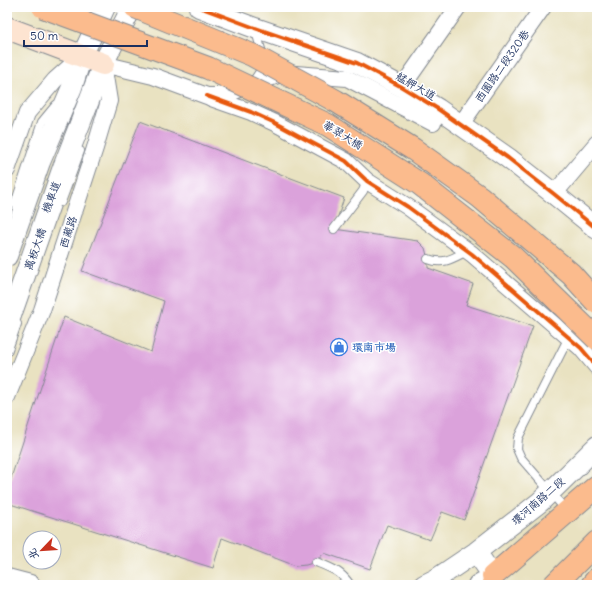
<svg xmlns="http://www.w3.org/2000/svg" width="604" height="592" font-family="Delius,'LXGW WenKai TC',sans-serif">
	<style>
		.building { fill: #dba2db }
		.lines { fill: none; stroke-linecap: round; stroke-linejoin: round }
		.service-casing { stroke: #828890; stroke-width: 10 }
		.minor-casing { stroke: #828890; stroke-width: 18 }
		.tertiary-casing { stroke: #828890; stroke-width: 22 }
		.secondary-casing { stroke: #828890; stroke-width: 24 }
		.trunk-casing { stroke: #828890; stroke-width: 24 }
		.service { stroke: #fff; stroke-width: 8 }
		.minor { stroke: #fff; stroke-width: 16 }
		.tertiary { stroke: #fff; stroke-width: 20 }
		.secondary { stroke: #fde4d1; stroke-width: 22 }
		.trunk { stroke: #fbbb8d; stroke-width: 22 }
		.trunk-bridge-casing { stroke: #828890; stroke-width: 24; stroke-linecap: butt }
		.trunk-bridge { stroke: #fbbb8d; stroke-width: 22 }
		.cycleway-casing { stroke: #fff; stroke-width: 6 }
		.cycleway { stroke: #e8590c; stroke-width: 4 }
		.labels { text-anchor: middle; stroke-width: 3; stroke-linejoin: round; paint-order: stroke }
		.street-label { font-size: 11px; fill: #1b2f5e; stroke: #fff }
		.shop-label { font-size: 11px; font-weight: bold; fill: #366cbe; stroke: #fff; text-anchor: start }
	</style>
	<rect width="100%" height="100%" fill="#fff"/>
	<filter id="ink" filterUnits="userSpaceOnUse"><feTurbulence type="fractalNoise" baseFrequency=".025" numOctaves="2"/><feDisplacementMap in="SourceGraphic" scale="8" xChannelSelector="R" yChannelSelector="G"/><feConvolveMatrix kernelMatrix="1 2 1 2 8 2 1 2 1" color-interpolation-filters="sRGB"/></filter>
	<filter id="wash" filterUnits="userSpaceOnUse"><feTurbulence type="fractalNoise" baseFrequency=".012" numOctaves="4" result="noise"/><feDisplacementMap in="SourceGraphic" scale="16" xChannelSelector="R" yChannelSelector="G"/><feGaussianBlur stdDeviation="0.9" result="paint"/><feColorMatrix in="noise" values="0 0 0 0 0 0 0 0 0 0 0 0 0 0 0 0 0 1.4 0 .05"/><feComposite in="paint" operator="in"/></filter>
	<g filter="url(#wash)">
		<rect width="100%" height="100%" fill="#e9e2c1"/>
		<g id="blocks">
			<path class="building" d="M140 121 344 198 334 229 418 241 425 248 428 259V268L473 284 466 305 533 326 464 520 442 512 430 540 387 525 370 569 324 553 316 562 306 565 296 566 222 538 213 568 7 503V490L64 317 151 352 164 301 82 271Z"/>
		</g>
	</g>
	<g filter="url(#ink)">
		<use href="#blocks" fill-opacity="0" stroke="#828890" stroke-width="1"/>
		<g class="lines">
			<g class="service-casing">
				<path id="service" d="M253 82 261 70 262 53 256 31
					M61 202 80 151
					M15 204 42 122 56 105
					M334 229 363 191 367 181
					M428 259C444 265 453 258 467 251
					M7 352 17 324
					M566 510 521 458 517 449 518 438 569 337
					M316 562C331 568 341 571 350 585"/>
			</g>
			<g class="minor-casing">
				<path id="minor" d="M402 87 458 7
					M211 98 251 112 275 123 346 161 367 181 408 207 472 254 581 348 597 367
					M461 124 543 7
					M7 170 27 113 55 80 82 56
					M554 194 597 143
					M7 397 42 310 95 148 109 101 103 64 153 76 207 96H221L283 73 347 78 433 123"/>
			</g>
			<g class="tertiary-casing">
				<path id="tertiary" d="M199 7 255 28 357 63 402 87 438 109 508 158 554 194 597 229
					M7 256 40 162 72 87 82 56 105 7
					M7 327 62 170 92 93 103 64 132 7
					M476 552 493 576 478 585
					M7 579 30 585
					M424 585 436 579 476 552 540 502 576 467 597 446"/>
			</g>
			<g class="secondary-casing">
				<path id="secondary" d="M7 28 103 64"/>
			</g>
			<g class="trunk-casing">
				<path id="trunk" d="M493 576 597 486
					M554 585 597 542
					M592 585 597 579"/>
			</g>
			<use href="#service" class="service"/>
			<use href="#minor" class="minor"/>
			<use href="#tertiary" class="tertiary"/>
			<use href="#secondary" class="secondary"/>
			<use href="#trunk" class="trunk"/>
			<g class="trunk-bridge-casing">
				<path id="trunk-bridge" d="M43 7 208 68 328 125 420 184 513 257 597 339
					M135 7 252 55 336 101 413 149 480 197 571 274 597 303"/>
			</g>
			<use href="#trunk-bridge" class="trunk-bridge"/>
			<g class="cycleway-casing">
				<path id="cycleway" d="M199 7 255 28 357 63 402 87 438 109 508 158 554 194 597 229
					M207 96 251 112 275 123 346 161 367 181 408 207 472 254 581 348 597 367"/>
			</g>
			<use href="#cycleway" class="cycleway"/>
		</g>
	</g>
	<defs>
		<g id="shop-ring" transform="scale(0.9)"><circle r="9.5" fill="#fff" stroke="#3f7fe0" stroke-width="1.5"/><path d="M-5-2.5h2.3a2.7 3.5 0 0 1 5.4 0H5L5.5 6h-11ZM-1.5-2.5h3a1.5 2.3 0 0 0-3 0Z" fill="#3f7fe0"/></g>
	</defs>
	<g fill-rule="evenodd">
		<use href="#shop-ring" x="339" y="347"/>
	</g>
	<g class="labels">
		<g class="street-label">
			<text transform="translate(502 66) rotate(-55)" y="4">西園路二段320巷</text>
			<text transform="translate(416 86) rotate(30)" y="4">艋舺大道</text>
			<text transform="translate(343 135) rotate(31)" y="4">華翠大橋</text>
			<text transform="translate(51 197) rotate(-70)" y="4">機車道</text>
			<text transform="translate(68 232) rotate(-72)" y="4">西藏路</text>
			<text transform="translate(35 249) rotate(-71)" y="4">萬板大橋</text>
			<text transform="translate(538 501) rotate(-41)" y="4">環河南路二段</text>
		</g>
		<g class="shop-label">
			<text x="352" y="351">環南市場</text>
		</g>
	</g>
	<rect width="604" height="592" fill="none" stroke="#fff" stroke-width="24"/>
	<g transform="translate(42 550) rotate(245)"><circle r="19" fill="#ffffff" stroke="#a4acbf"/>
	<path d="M0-3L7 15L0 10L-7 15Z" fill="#c8321e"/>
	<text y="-6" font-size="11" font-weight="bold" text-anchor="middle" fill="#1b2f5e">北</text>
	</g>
	<path d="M24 40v6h123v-6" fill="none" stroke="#1b2f5e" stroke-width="2"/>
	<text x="30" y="40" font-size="12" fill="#1b2f5e" stroke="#ffffff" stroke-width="3" paint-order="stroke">50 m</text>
</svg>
